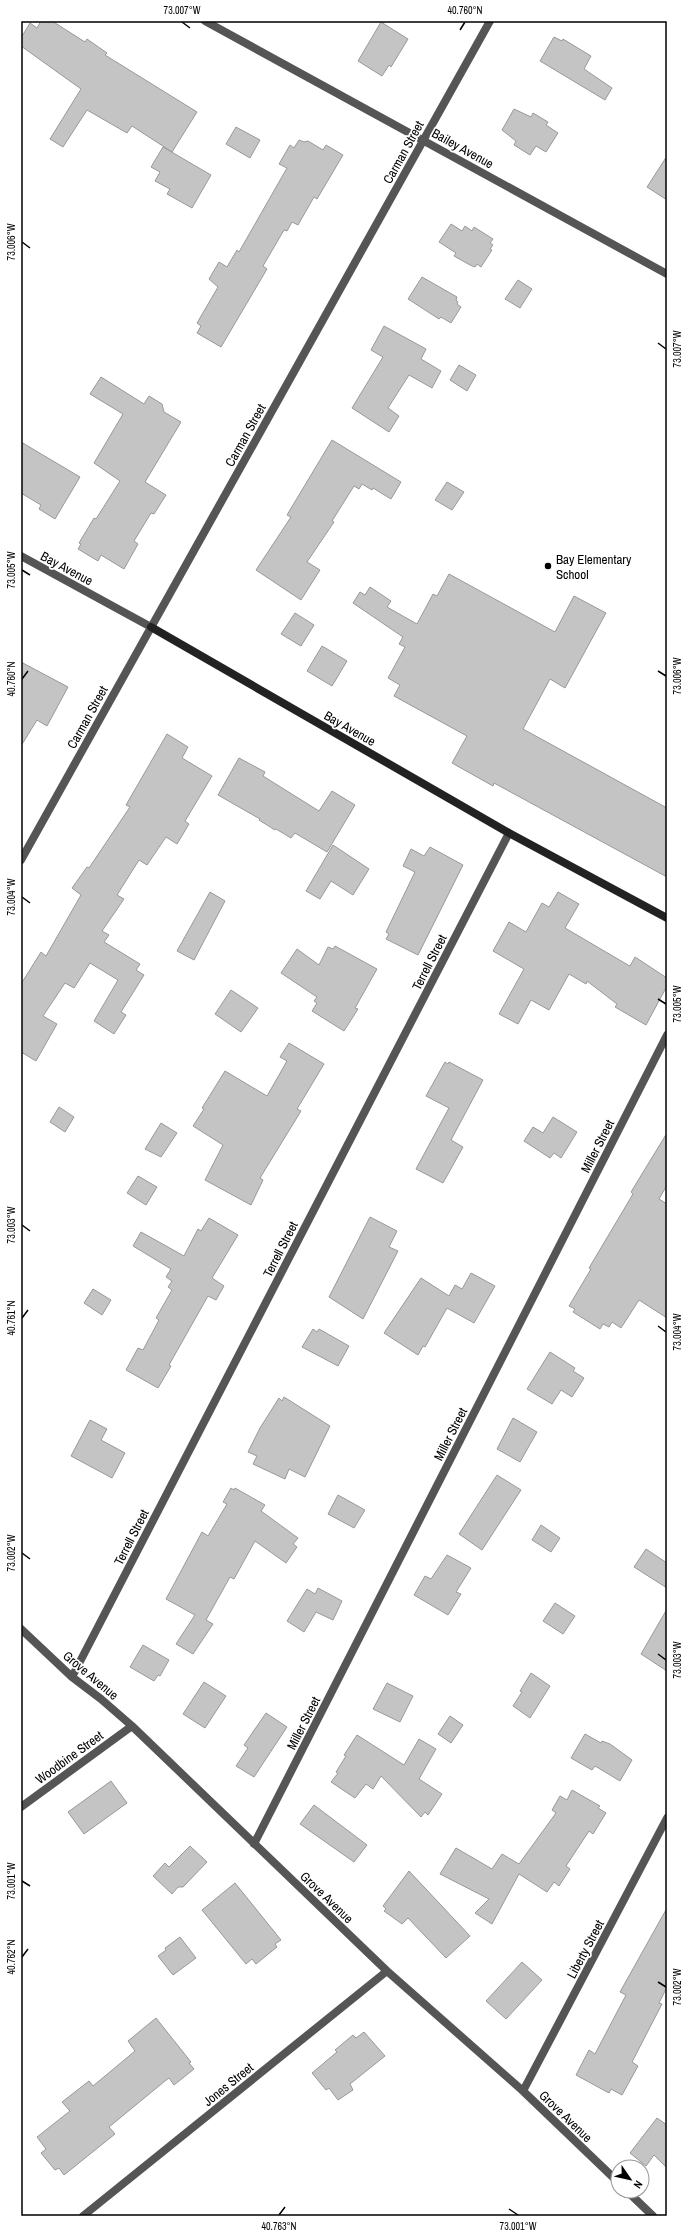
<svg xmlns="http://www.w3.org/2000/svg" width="688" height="2237" font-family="'Archivo Narrow',sans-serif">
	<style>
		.building { fill: #c4c4c4; stroke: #999 }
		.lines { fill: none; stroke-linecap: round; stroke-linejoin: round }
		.street { stroke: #555; stroke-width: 8 }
		.secondary { stroke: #222; stroke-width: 8 }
		.ticks { fill: none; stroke: #000; stroke-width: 1.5 }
		.poi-dot { fill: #000; stroke: #fff; stroke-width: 1.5 }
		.labels { text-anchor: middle; stroke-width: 3.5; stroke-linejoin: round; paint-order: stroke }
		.street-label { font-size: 13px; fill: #000; stroke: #fff }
		.poi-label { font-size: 13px; fill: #000; stroke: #fff; text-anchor: start }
		.neatline { fill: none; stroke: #000; stroke-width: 1.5 }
		.ticks-label { font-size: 10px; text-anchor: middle; fill: #000 }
	</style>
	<rect width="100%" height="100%" fill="#fff"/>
	<path class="building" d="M41 21H52L85 42 87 39 107 53 105 55 197 112 172 152 132 126 127 133 87 110 63 147 50 139 81 89 21 46V38L30 23 37 28Z
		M381 22 408 39 391 67 389 65 382 76 358 61Z
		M554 37 562 41 563 39 591 56 584 69 612 88 605 100 540 61Z
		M514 109 531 117 533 113 548 122 546 125 558 133 546 152 536 146 530 155 514 145 516 141 502 130Z
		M236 127 260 140 250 158 226 144Z
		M299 140 304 142 308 141 323 150 326 145 343 155 317 199 314 197 298 225 292 222 287 231 284 230 263 266 267 269 221 347 197 333 201 326 197 323 218 287 209 279 219 262 227 267 237 250 239 252 287 168 279 164 290 145 294 148Z
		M163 147 211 175 192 208 167 194 170 189 155 181 160 172 151 167Z
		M667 156V200L647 187Z
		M451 224 462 231 465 226 472 231 474 227 493 239 490 243 493 245 490 249 492 250 481 267 477 264 475 267 470 265 454 256 456 253 439 242Z
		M422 277 457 297 456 300 458 302 457 304 461 307 451 323 441 317 439 319 408 299Z
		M518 280 532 289 520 308 505 299Z
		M384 326 426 349 421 359 441 371 432 388 409 375 388 408 399 416 389 432 352 408 383 357 371 350Z
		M459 365 476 375 467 391 450 380Z
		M101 377 144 404 149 396 162 404 164 412 181 422 145 482 166 495 154 514 151 513 134 541 138 544 124 569 101 555 98 561 78 549 81 544 79 543 94 518 96 519 120 481 94 463 123 414 90 394Z
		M332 440 401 482 391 499 373 488 372 490 362 484 359 489 354 486 332 521 334 522 307 562 320 570 301 600 256 570 291 517 287 515Z
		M21 442 80 477 55 519 39 509 41 505 21 493Z
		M447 482 464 492 452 510 435 500Z
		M449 574 555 632 574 596 606 613 565 688 550 679 523 729 667 808V877L494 783 493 786 452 763 467 736 394 696 400 685 388 678 405 647 399 644 403 637 353 603 360 592 365 595 370 587 391 601 387 607 417 624 433 594 437 596Z
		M295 613 314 625 301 646 281 634Z
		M322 646 347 661 332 686 307 671Z
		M21 662 68 687 47 726 37 720 21 746Z
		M167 734 188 747 182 758 212 776 185 821 189 824 177 844 166 837 147 865 139 860 117 895 124 899 102 931 109 935 104 942 140 964 136 970 144 975 121 1012 126 1015 114 1034 94 1021 118 980 90 963 74 988 65 983 43 1016 57 1024 36 1061 21 1052V984L41 952 46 956 81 895 72 888 87 867 89 868 130 807 126 805Z
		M239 758 265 772 263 776 319 811 332 791 355 805 327 852 295 833 291 838 276 829 275 830 259 820 260 819 218 795Z
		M333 845 369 869 353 895 331 881 320 899 306 891Z
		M430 847 463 865 418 955 386 939 389 934 386 932 415 872 403 866 411 849 424 856Z
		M210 892 225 901 194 960 177 951Z
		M558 892 579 904 565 928 628 965 630 966 635 957 667 978V986L646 1025 615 1007 617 1004 587 981 586 984 569 974 549 1010 531 1000 518 1024 499 1014 524 969 493 951 509 922 526 932 542 903 549 907Z
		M335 946 377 969 355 1008 358 1009 344 1031 312 1011 317 1003 314 1001 317 997 281 973 297 949 319 965 328 947 333 949Z
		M231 990 258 1008 241 1032 215 1014Z
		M289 1043 324 1064 297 1109 301 1111 260 1178 263 1180 251 1205 205 1180 223 1145 193 1126 204 1109 202 1108 225 1071 267 1096 287 1061 280 1057Z
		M445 1062 448 1064 449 1062 483 1080 451 1140 463 1147 443 1183 416 1169 449 1108 426 1096Z
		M59 1107 74 1117 65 1132 50 1122Z
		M553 1117 577 1132 561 1158 554 1153 550 1158 524 1141 533 1127 543 1133Z
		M161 1123 177 1133 161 1157 145 1149Z
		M667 1133V1185L659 1199 667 1204V1318L639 1300 621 1328 612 1322 609 1327 603 1324 600 1329 573 1312 575 1309 569 1306 591 1269 589 1268 633 1194 631 1192Z
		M138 1176 157 1187 146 1205 127 1193Z
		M370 1217 397 1231 389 1247 398 1251 363 1319 329 1297Z
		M209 1218 238 1235 212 1278 224 1286 216 1300 208 1296 169 1365 171 1366 158 1388 126 1370 138 1348 143 1350 159 1320 156 1318 172 1290 168 1287 172 1281 166 1277 171 1269 133 1246 141 1232 184 1256 198 1229 201 1231Z
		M471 1273 495 1286 474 1323 447 1308 425 1347 423 1346 418 1355 384 1333 421 1278 449 1296 455 1285 462 1289Z
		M93 1289 111 1300 102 1315 84 1303Z
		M313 1329 317 1332 319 1329 349 1346 338 1366 302 1347Z
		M550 1352 575 1368 573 1371 584 1378 572 1397 561 1390 552 1404 527 1389Z
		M284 1397 330 1426 305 1477 289 1469 285 1479 253 1464 257 1456 248 1452 260 1428 279 1398 282 1401Z
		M513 1418 537 1432 520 1462 497 1449Z
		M90 1420 107 1429 101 1440 125 1453 112 1478 71 1456Z
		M497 1475 521 1490 482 1550 459 1534Z
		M231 1488 234 1490 235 1488 265 1505 261 1511 298 1538 293 1544 297 1547 286 1563 255 1541 234 1579 230 1577 206 1620 213 1624 193 1654 176 1644 195 1615 166 1599 202 1532 208 1536 227 1504 223 1502Z
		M338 1495 365 1510 354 1528 328 1514Z
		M541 1525 560 1538 551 1552 532 1540Z
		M646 1549 667 1563V1588L634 1567Z
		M447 1555 471 1568 456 1592 461 1594 448 1615 414 1595 425 1576 431 1579Z
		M318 1588 342 1601 333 1620 316 1612 304 1632 287 1621 307 1589 315 1594Z
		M555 1603 575 1616 563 1634 543 1621Z
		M667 1609V1671L641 1654Z
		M143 1645 169 1660 160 1676 158 1675 154 1681 130 1667Z
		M531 1673 550 1686 530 1718 513 1706 522 1692 520 1691Z
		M204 1682 226 1696 205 1728 183 1714Z
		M387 1683 413 1696 400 1722 373 1709Z
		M266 1713 287 1727 254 1777 236 1766 248 1748 244 1745Z
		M450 1716 463 1725 451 1743 438 1734Z
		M585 1734 601 1743 602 1741 610 1744 632 1760 620 1781 595 1766 592 1770 571 1758Z
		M357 1735 404 1765 419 1739 436 1749 419 1779 442 1794 428 1815 425 1812 421 1817 381 1776 373 1789 366 1784 355 1798 331 1782 338 1773 336 1772 346 1756 344 1755Z
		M111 1781 127 1803 84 1834 68 1812Z
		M572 1790 600 1806 598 1808 606 1813 593 1834 589 1831 566 1866 570 1869 559 1886 554 1882 547 1892 519 1874 492 1924 475 1913 489 1899 440 1874 456 1848 492 1869 502 1854 519 1864 556 1813 552 1810 560 1796 567 1800Z
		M314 1805 367 1845 354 1862 300 1824Z
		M190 1846 207 1862 183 1887H178L172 1894 153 1876 165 1863 169 1867Z
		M409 1871 470 1936 446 1958 408 1918 402 1924 384 1911 386 1909 383 1906Z
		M235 1883 281 1940 275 1944 277 1947 256 1964 252 1959 246 1964 202 1910Z
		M667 1908V1987L659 2003 662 2004 632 2062 638 2066 622 2095 611 2089 609 2093 576 2075 589 2050 595 2054 626 1995 620 1992Z
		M180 1937 196 1958 173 1975 158 1956 166 1950 165 1948Z
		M522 1962 542 1980 506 2019 486 2001Z
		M156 2018 191 2062 189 2063 194 2069 174 2085 169 2078 165 2081 109 2127 115 2134 64 2175 59 2168 55 2170 41 2153 46 2149 37 2137 70 2111 62 2102 89 2081 93 2086 135 2051 128 2041Z
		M364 2032 385 2056 350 2084 353 2090 338 2100 329 2088 326 2090 312 2073 337 2052 335 2050 353 2035 356 2038Z
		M657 2118 667 2125V2168L654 2155 646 2166 630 2153Z"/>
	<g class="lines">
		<path class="street" d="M205 21 667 274
			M21 556 151 627
			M21 860 490 21
			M21 1629 72 1677 101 1699 132 1726 387 1971 523 2091 618 2182
			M72 1677 509 833
			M21 1807 132 1726
			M254 1844 667 1035
			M523 2091 667 1818
			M627 2191 653 2216
			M83 2216 387 1971"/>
		<path class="secondary" d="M151 627 509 833 667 918"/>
	</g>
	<path class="ticks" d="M182 22 190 28M460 30 465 22M22 242 30 248M658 343 666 349M22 570 30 575M658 671 666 676M22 679 28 671M22 897 30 903M658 999 666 1004M22 1225 30 1231M22 1318 28 1310M658 1326 666 1332M22 1553 30 1559M658 1654 666 1660M22 1881 30 1886M22 1957 28 1949M658 1982 666 1987M509 2209 518 2215M279 2215 285 2207"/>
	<circle class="poi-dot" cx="548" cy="566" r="4"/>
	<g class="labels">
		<g class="street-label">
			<text transform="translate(463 148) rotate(29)" y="5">Bailey Avenue</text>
			<text transform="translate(403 152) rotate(-61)" y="5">Carman Street</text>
			<text transform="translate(245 435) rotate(-61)" y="5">Carman Street</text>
			<text transform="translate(67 568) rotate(28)" y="5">Bay Avenue</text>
			<text transform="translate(87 717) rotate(-61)" y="5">Carman Street</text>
			<text transform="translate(350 728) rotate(30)" y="5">Bay Avenue</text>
			<text transform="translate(429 962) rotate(-63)" y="5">Terrell Street</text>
			<text transform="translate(597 1146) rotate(-63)" y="5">Miller Street</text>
			<text transform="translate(280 1249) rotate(-63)" y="5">Terrell Street</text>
			<text transform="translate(450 1434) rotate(-63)" y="5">Miller Street</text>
			<text transform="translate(131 1537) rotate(-63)" y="5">Terrell Street</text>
			<text transform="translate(91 1675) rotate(40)" y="5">Grove Avenue</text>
			<text transform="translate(303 1723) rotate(-63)" y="5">Miller Street</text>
			<text transform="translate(69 1757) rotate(-36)" y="5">Woodbine Street</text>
			<text transform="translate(327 1897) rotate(44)" y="5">Grove Avenue</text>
			<text transform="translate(585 1949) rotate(-62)" y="5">Liberty Street</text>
			<text transform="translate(228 2084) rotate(-39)" y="5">Jones Street</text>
			<text transform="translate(566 2116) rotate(44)" y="5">Grove Avenue</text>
		</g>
		<g class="poi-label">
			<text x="556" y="564">Bay Elementary<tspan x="556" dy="15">School</tspan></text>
		</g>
	</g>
	<rect width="688" height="2237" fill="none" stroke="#ffffff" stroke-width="44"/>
	<g transform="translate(630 2179) rotate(124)"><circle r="19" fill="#ffffff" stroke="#999999"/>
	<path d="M0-3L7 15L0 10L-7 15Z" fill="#000000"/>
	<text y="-6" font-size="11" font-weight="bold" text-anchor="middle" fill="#000000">N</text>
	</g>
	<rect x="22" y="22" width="644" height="2193" class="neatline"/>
	<g class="ticks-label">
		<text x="182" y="14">73.007°W</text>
		<text x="465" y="14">40.760°N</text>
		<text transform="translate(11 242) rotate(-90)" y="4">73.006°W</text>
		<text transform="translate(677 349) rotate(-90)" y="4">73.007°W</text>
		<text transform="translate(11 570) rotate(-90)" y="4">73.005°W</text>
		<text transform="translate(677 676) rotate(-90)" y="4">73.006°W</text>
		<text transform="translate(11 679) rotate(-90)" y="4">40.760°N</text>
		<text transform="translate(11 897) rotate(-90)" y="4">73.004°W</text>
		<text transform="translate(677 1004) rotate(-90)" y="4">73.005°W</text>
		<text transform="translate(11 1225) rotate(-90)" y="4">73.003°W</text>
		<text transform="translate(11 1318) rotate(-90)" y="4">40.761°N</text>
		<text transform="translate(677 1332) rotate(-90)" y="4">73.004°W</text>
		<text transform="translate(11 1553) rotate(-90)" y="4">73.002°W</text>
		<text transform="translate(677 1660) rotate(-90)" y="4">73.003°W</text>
		<text transform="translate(11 1881) rotate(-90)" y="4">73.001°W</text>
		<text transform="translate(11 1957) rotate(-90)" y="4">40.762°N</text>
		<text transform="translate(677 1987) rotate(-90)" y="4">73.002°W</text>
		<text x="279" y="2230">40.763°N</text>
		<text x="518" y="2230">73.001°W</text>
	</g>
</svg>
